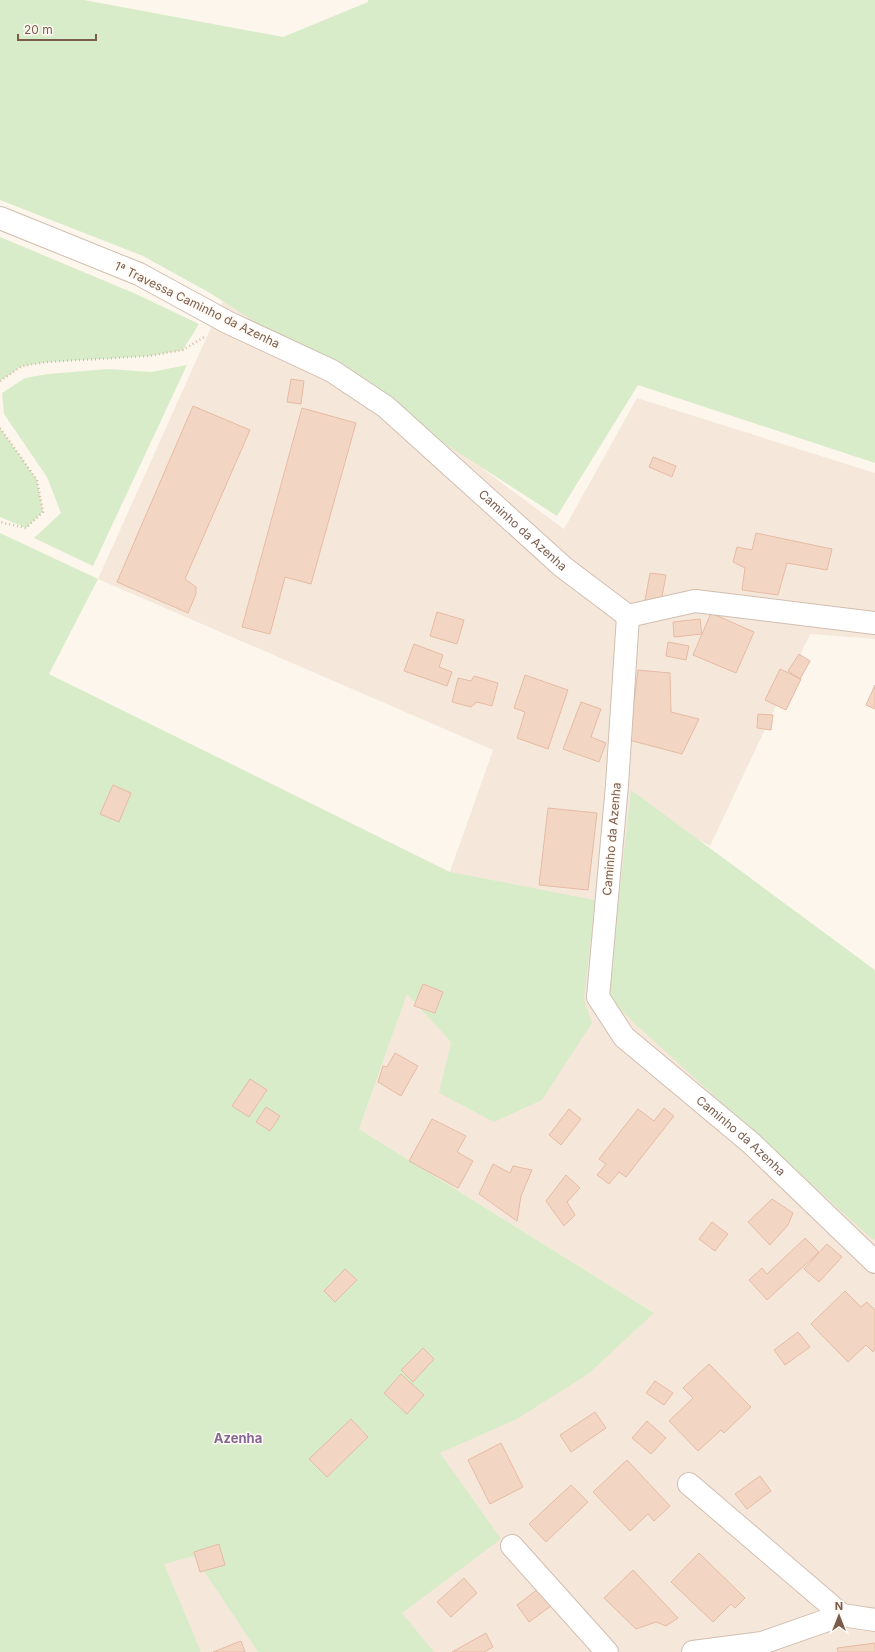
<svg xmlns="http://www.w3.org/2000/svg" width="875" height="1652" font-family="Inter,sans-serif">
	<style>
		.residential { fill: #f5e8da }
		.green { fill: #d8ecc9 }
		.building { fill: #f3d5c3; stroke: #e6bba3 }
		.lines { fill: none; stroke-linecap: round; stroke-linejoin: round }
		.street-casing { stroke: #d1beb0; stroke-width: 24 }
		.path { stroke: #d9b8a5; stroke-width: 2.5; stroke-dasharray: 1 3; stroke-linecap: butt }
		.street { stroke: #fff; stroke-width: 22 }
		.labels { text-anchor: middle; stroke-width: 3; stroke-linejoin: round; paint-order: stroke }
		.street-label { font-size: 12px; fill: #7a5c4d; stroke: #fffaf3 }
		.neighbourhood-label { font-size: 13px; font-weight: bold; fill: #846695; stroke: #fffaf3 }
	</style>
	<rect width="100%" height="100%" fill="#fdf6ec"/>
	<path class="residential" d="M231 283 564 529 637 398 875 473V639L810 634 710 846 630 801 616 996 875 1218V1652H0V1499L654 1313 359 1129 493 750 98 579Z"/>
	<path class="green" d="M0 0H84L283 37 368 2V0H875V463L638 385 557 516 210 293 143 256 0 200Z
		M0 237 136 294 199 324 183 350 148 356 47 362 22 366 0 381Z
		M187 365 93 566 34 538 61 513 47 477 4 414 2 393 25 378 48 374 109 369 151 372Z
		M0 428 37 480 43 512 26 528 0 517Z
		M0 533 98 579 49 674 450 872 595 900 584 999 592 1023 542 1100 494 1122 439 1093 451 1042 407 994 359 1129 654 1313 588 1374 517 1419 440 1453 501 1539 402 1613 434 1652H258L194 1556 164 1564 201 1652H0Z
		M631 790 875 970V1238L873 1240 633 1022 608 996Z"/>
	<path class="building" d="M291 379 304 381 301 404 287 402Z
		M193 406 250 430 185 579 196 587V594L188 613 117 582Z
		M302 408 356 423 311 584 285 577 270 634 242 627Z
		M653 457 676 466 672 477 649 467Z
		M756 533 832 549 827 570 787 563 778 595 742 590 745 568 733 562 737 547 752 550Z
		M650 573 666 575 661 602 645 600Z
		M437 612 464 620 457 644 430 636Z
		M711 613 754 632 736 673 693 655Z
		M700 619 702 634 674 637 673 622Z
		M668 642 689 646 686 660 666 656Z
		M414 644 443 655 439 667 452 672 447 686 404 671Z
		M799 654 810 661 800 679 788 671Z
		M780 669 801 679 786 710 765 700Z
		M638 670 670 673 671 712 699 719 682 754 629 740Z
		M525 675 568 690 548 749 517 738 525 712 514 708Z
		M474 676 498 683 492 706 477 702 471 707 452 702 458 678 471 681Z
		M875 685V709L866 705Z
		M581 702 601 709 591 737 606 743 599 762 563 749Z
		M758 714 773 715 771 730 757 728Z
		M113 785 131 793 119 822 100 814Z
		M548 808 597 813 588 890 539 885Z
		M423 984 443 992 435 1013 414 1006Z
		M395 1053 418 1066 401 1096 378 1082 383 1066 387 1067Z
		M250 1079 267 1090 249 1117 232 1106Z
		M266 1107 280 1116 270 1131 256 1122Z
		M664 1108 674 1116 626 1177 619 1172 609 1184 597 1175 606 1164 599 1159 638 1109 654 1121Z
		M569 1109 581 1119 561 1145 549 1135Z
		M432 1119 466 1136 457 1152 473 1161 458 1188 409 1161Z
		M493 1164 510 1173 513 1166 532 1170 521 1196 517 1221 479 1194Z
		M566 1175 580 1188 567 1202 575 1215 564 1226 546 1201Z
		M772 1199 793 1213 788 1225 770 1245 748 1222Z
		M712 1222 728 1234 715 1251 699 1239Z
		M805 1238 819 1252 767 1300 749 1280 762 1268 767 1274Z
		M827 1244 842 1257 819 1282 804 1269Z
		M345 1269 357 1280 335 1302 324 1291Z
		M845 1291 861 1307 867 1302 875 1310V1349L873 1352 866 1345 848 1362 811 1324Z
		M798 1332 810 1347 785 1365 774 1350Z
		M423 1348 434 1359 413 1382 401 1370Z
		M709 1364 751 1407 724 1433 721 1430 698 1451 669 1421 693 1398 683 1388Z
		M401 1374 424 1395 407 1414 384 1393Z
		M655 1381 673 1393 664 1405 646 1393Z
		M595 1412 606 1428 571 1452 560 1435Z
		M351 1419 368 1437 327 1477 309 1459Z
		M647 1421 666 1438 651 1454 632 1438Z
		M501 1443 523 1487 490 1504 468 1460Z
		M627 1460 670 1506 654 1521 648 1514 630 1531 593 1492Z
		M760 1476 771 1491 747 1509 735 1494Z
		M571 1485 588 1502 546 1542 529 1524Z
		M219 1544 225 1565 200 1572 194 1552Z
		M699 1553 745 1598 735 1608 731 1604 713 1622 671 1582Z
		M633 1570 678 1618 666 1626 656 1622 636 1629 604 1598Z
		M464 1578 477 1593 451 1617 437 1602Z
		M542 1586 555 1603 529 1622 517 1605Z
		M486 1633 493 1647 484 1652H452Z
		M241 1641 245 1652H213Z
		M875 1643V1652H838L837 1648Z"/>
	<g class="lines">
		<g class="street-casing">
			<g id="street">
				<path id="s1" d="M0 218 139 274 227 322 332 371 386 407 563 567 628 616"/>
				<path id="s2" d="M628 616 617 785 598 997 624 1037 751 1143 875 1262"/>
				<path d="M628 616 695 601 875 623"/>
				<path d="M689 1484 842 1615 875 1620"/>
				<path d="M512 1546 607 1652"/>
				<path d="M693 1652 762 1643 842 1615"/>
			</g>
		</g>
		<path class="path" d="M0 381 22 366 47 362 148 356 183 350 204 337
			M0 428 37 480 43 512 26 528 0 522"/>
		<use href="#street" class="street"/>
	</g>
	<g class="labels">
		<g class="street-label">
			<text transform="translate(197 305) rotate(26)" y="4">1ª Travessa Caminho da Azenha</text>
			<text dy="4" stroke="none"><textPath href="#s1" startOffset="615">Caminho da Azenha</textPath></text>
			<text transform="translate(612 839) rotate(-85)" y="4">Caminho da Azenha</text>
			<text dy="4" stroke="none"><textPath href="#s2" startOffset="583">Caminho da Azenha</textPath></text>
		</g>
		<g class="neighbourhood-label">
			<text x="238" y="1443">Azenha</text>
		</g>
	</g>
	<g transform="translate(839 1616)" stroke="#fffaf3" stroke-width="3" paint-order="stroke">
	<path d="M0-3L7 15L0 10L-7 15Z" fill="#7a5c4d"/>
	<text y="-6" font-size="11" font-weight="bold" text-anchor="middle" fill="#7a5c4d">N</text>
	</g>
	<path d="M18 34v6h78v-6" fill="none" stroke="#7a5c4d" stroke-width="2"/>
	<text x="24" y="34" font-size="12" fill="#7a5c4d" stroke="#fffaf3" stroke-width="3" paint-order="stroke">20 m</text>
</svg>
